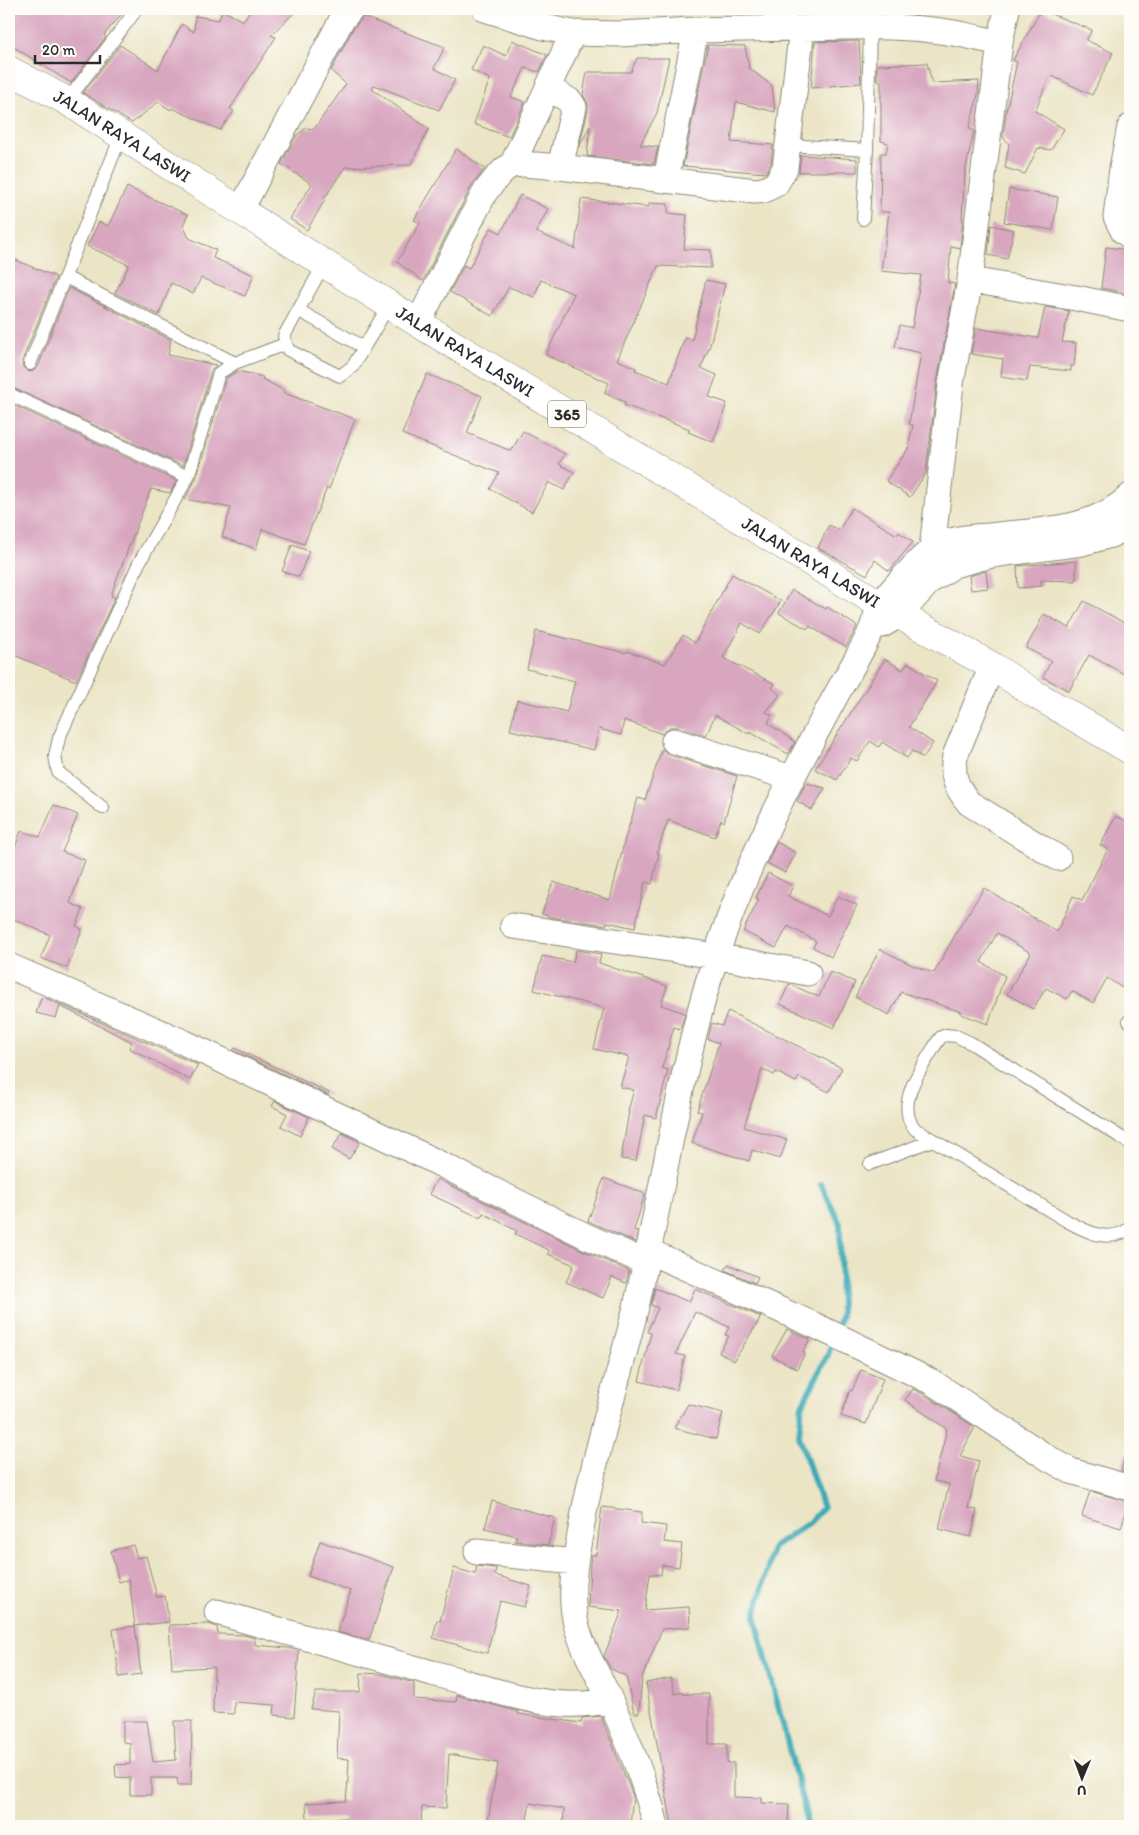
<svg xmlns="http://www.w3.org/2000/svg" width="1139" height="1835" font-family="Itim,sans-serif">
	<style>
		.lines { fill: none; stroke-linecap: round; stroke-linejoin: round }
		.stream { stroke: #3aaab7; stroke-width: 6 }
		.building { fill: #d8a6bf }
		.service-casing { stroke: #8b8878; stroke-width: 14 }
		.minor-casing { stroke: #8b8878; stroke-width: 27 }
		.primary-casing { stroke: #8b8878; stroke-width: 29 }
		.service { stroke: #fff; stroke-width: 12 }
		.minor { stroke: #fff; stroke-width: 25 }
		.primary { stroke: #fff; stroke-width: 28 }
		.labels { text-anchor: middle; stroke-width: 5; stroke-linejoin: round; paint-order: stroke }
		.shield { fill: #fdfcf7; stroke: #6a6a68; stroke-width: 1 }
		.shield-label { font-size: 16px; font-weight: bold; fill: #2b2b2b }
		.street-label { font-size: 18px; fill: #2b2b2b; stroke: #fdfcf7 }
	</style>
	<rect width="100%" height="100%" fill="#fdfcf7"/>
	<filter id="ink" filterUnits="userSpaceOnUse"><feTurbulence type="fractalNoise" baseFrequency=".02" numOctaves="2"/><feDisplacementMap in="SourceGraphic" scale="10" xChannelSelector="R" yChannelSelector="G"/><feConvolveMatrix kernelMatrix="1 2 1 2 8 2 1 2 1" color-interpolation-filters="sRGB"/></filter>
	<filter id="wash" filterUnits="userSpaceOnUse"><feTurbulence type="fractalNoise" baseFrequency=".0096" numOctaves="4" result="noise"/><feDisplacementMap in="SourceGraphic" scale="20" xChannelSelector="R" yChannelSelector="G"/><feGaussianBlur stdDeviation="1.12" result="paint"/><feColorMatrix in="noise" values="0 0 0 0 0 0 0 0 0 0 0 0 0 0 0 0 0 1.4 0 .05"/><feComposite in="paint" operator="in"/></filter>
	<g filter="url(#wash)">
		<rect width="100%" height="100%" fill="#ebe5c6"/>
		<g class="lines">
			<path class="stream" d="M821 1184 840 1224 841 1316 836 1330
				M806 1826V1815L755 1616 773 1548 810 1522 823 1508 799 1436 802 1405 828 1355 833 1339"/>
		</g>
		<g id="blocks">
			<path class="building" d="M16 9H126L104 35 106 37 71 83 9 44V21Z
				M251 9H298L271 35 276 37 230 109 234 111 220 130 172 108 171 110 158 102 132 123 83 93 120 45 158 70 182 24 194 32 195 16 219 20 222 10 243 21Z
				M816 9H857V12L815 13Z
				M1041 10 1092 30 1086 40 1113 53 1092 95 1050 75 1035 111 1064 129 1051 150 1038 148 1025 174 1005 168 1009 144 1003 137 1006 112 1017 62 1013 60Z
				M363 17 445 47 434 68 455 80 439 110 374 85 372 89 429 129 410 165 345 167 324 199 325 200 307 230 290 219 312 184 281 164 297 135 306 128 314 129 346 84 331 71 353 29Z
				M512 40 547 55 539 72 525 68 511 97 525 102 509 137 474 124 490 79 471 70 483 45 506 56Z
				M859 41 861 83 811 88 815 42Z
				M708 45 745 46 749 68 772 86 775 112 736 102 731 142 773 145 771 163 766 173 683 166Z
				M637 58H669L657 113 640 145 658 147 654 164 587 156 590 126 579 147 588 110V104L583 95 587 72H631Z
				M927 63 932 83 979 81 978 95 969 129 974 131 965 172 962 218H963L960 248 951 246 948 283 955 284 937 382 926 473 910 497 886 481 908 449 913 425 909 424 921 353 895 347 900 325 912 328 921 275 881 271 889 212H880L881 153H886L888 143 881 141V81H877V65Z
				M456 149 485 169 472 185 423 281 397 262 420 223 414 220Z
				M801 155 857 159V172H799Z
				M127 187 188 215 183 225 189 238 216 250 213 258 254 275 245 296 201 278 193 294 171 283 159 315 115 293 129 265 87 246 99 222 108 226Z
				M1009 189 1058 197 1053 230 1004 222Z
				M520 195 548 209 536 232 575 249 581 199 649 207V203L668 204V213L687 215 684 249 711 250V268L658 266 617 360 636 368 635 370 669 383 685 337 692 340 706 280 725 284 710 345 701 368 717 375 709 397 727 403 713 442 688 432 690 429 624 405 625 402 604 393 609 383 546 355 574 294 541 280 534 297 509 287 492 316 450 292 464 265 469 268 491 228 501 233Z
				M991 225 1014 230 1007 259 988 255Z
				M1106 247 1130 250V294L1101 288Z
				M9 257 56 277 22 361V366L27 371 32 372 38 367 69 288 171 340 168 355 216 365 211 371 183 466 9 386Z
				M1045 307 1069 311 1062 342 1076 343 1074 366H1071V371L1030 367 1027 381 1001 377 1003 359 971 354 976 328 1038 338Z
				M238 371 263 377 262 379 285 391 284 393 355 419 329 489 327 488 304 544 262 529 256 549 222 537 231 508 185 499 196 479 226 378Z
				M427 374 482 396 467 433 511 451 523 431 565 454 559 464 574 472 564 490 549 482 532 512 490 489 499 473 402 434Z
				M9 403 177 481 170 493 151 489 117 578 111 596 115 597 76 681 9 653Z
				M852 508 897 535 899 532 913 542 889 571 875 560 867 575 818 548 829 525 839 530Z
				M292 545 309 551 299 577 282 571Z
				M1076 561V581L1041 580 1042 586 1018 588 1017 566Z
				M986 571 988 588 971 590 969 576Z
				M732 574 781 601 760 634 742 623 723 658 775 684 772 688 780 695 766 712 772 715 768 723 795 742 788 754 750 732 749 734 715 715 706 736 678 727H670L662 734 624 720 621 735 599 729 594 750 510 730 517 700 567 712 575 681 527 669 536 631 626 653 627 651 665 664 683 635 695 643Z
				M792 590 826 609 827 607 857 626 846 647 809 626 807 629 779 613Z
				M1084 601 1130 626V677L1089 655 1069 691 1043 677 1051 661 1026 648 1044 614 1069 628Z
				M885 659 903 670 908 663 937 681 909 727 933 743 923 758 912 751 907 758 882 742 879 747 870 741 857 761 851 758 837 780 815 769Z
				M662 749 670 755 737 776 724 822 721 820 715 837 668 820 657 853H659L652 884 645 882 635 928 607 922 606 925 550 917 542 914 553 882 610 900 625 839 638 798 645 800Z
				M806 783 825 788 812 810 797 801Z
				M54 805 78 815 62 852 85 860 70 903 83 909 76 926 82 929 67 968 41 958 50 935 9 917V864L21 831 40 837Z
				M1116 816 1130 823V993L1107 978 1093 1003 1072 991 1067 999 1046 988 1033 1009 1007 994 1031 953 997 933 981 962 1005 976 988 1024 961 1014 962 1012 901 992 889 1015 855 997 880 949 912 965 934 973 959 928 984 888 1057 932 1073 896 1082 900 1108 849 1100 845Z
				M777 842 796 853 785 873 767 863Z
				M768 873 793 886 788 896 828 916 838 896 857 905 831 957 813 947 816 941 788 926 776 948 743 931 759 899 756 898Z
				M576 950 601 954 599 963 667 986 661 1005 685 1013 680 1029 674 1027 662 1068 668 1070 656 1118 645 1115 636 1161 621 1159 629 1111H628L634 1090 620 1087 629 1057 594 1049 604 1008 534 990 542 956 573 962Z
				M830 972 855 982 834 1028 780 1004 789 984 819 997Z
				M41 998 48 999 198 1065 190 1080 129 1048 132 1042 60 1006 56 1018 36 1013Z
				M728 1011 842 1068 829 1092 799 1077 796 1082 776 1072 774 1075 762 1069 744 1127 787 1140 780 1159 752 1150 749 1161 692 1143 702 1112 697 1111 719 1043 708 1039 712 1023 722 1026Z
				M235 1048 329 1093 328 1095 233 1050Z
				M275 1101 309 1117 300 1136 281 1126 287 1114 272 1106Z
				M342 1133 360 1142 349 1159 332 1149Z
				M604 1178 645 1194 634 1230 638 1231 635 1242 588 1221Z
				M437 1179 582 1250 629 1271 626 1283 612 1277 603 1298 566 1282 574 1265 548 1254 549 1250 515 1234 517 1231 483 1213 481 1218 429 1194Z
				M728 1264 758 1277 755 1283 725 1270Z
				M655 1288 689 1302 695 1289 761 1317 734 1361 719 1352 729 1336 725 1335 729 1327 695 1312 676 1354 685 1356 676 1390 639 1381 651 1333 647 1332 658 1308 651 1305Z
				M787 1329 810 1339 803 1351 805 1353 797 1369 772 1356Z
				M861 1370 883 1379 866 1424 841 1416 850 1390 852 1391Z
				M913 1389 925 1395 975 1427 960 1456 979 1461 968 1508 977 1510 971 1537 939 1529 949 1484 934 1481 947 1429 905 1400Z
				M688 1404 723 1413 716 1439 674 1428Z
				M1126 1453 1130 1454V1473L1121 1470Z
				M1090 1491 1129 1502 1121 1528 1082 1516Z
				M492 1501 555 1518 548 1545 515 1541 517 1536 485 1528Z
				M602 1507 642 1512 641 1523 666 1526 664 1542 682 1544 679 1567 662 1565 661 1575 650 1574 645 1610 689 1607 690 1627 662 1629 642 1678 639 1713H634L626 1676 611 1669 604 1656 622 1611 588 1607 590 1563 591 1555H596Z
				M320 1541 394 1567 369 1640 337 1632 351 1591 308 1576Z
				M133 1545 137 1558 146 1556 157 1597 165 1596 169 1622 135 1626 129 1579 119 1582 111 1551Z
				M477 1566 496 1568 495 1575 531 1586 525 1607 500 1601 487 1653 433 1638 437 1620 440 1621 454 1568 475 1574Z
				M209 1624 217 1627 218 1634 244 1635 255 1638V1645L288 1648 299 1651 294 1717 274 1715 275 1705 234 1702V1714L213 1713 214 1667 172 1669 169 1625Z
				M135 1626 141 1674 119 1677 113 1629Z
				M361 1673 381 1674 414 1683V1699L456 1702 457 1695 519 1712 518 1714 581 1723 582 1718 601 1716 633 1796 630 1826H563L564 1809 530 1803 526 1826H487L498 1763 449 1754 446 1808 422 1807 421 1826H345L346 1818 307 1819 306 1803 346 1801 348 1780 349 1759 337 1758 339 1711 311 1709 316 1692H360Z
				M671 1678 675 1694 682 1692 683 1694H709V1744H727V1763H734V1797L762 1798V1803L789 1804 788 1826H672L646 1683Z
				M123 1721H147L153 1762 176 1760 174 1721H192L191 1785H178L177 1778H151V1795H130V1778L116 1777 115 1765 130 1764V1743L123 1742Z"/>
		</g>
	</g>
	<g filter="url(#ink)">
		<use href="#blocks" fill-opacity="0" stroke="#8b8878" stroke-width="1"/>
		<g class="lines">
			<g class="service-casing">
				<path id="service" d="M67 101 134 13
					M788 145 867 150
					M863 219 867 150 870 27
					M324 264 284 336 288 350 340 376 353 366 389 305
					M65 277 235 363
					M298 310 363 347
					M30 364 121 136
					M9 394 188 477
					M103 808 58 772 55 756 59 738 139 563 188 477 219 373 235 363 285 344
					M1129 1021 1130 1022
					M1130 1143 971 1043 956 1036 946 1035 941 1037 938 1041C924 1064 893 1104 915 1129L1067 1221C1087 1232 1109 1244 1130 1228
					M870 1164 933 1140"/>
			</g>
			<g class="minor-casing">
				<path id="minor" d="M485 9 543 27 573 33 619 34 696 30 802 28
					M1000 43 1007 9
					M548 88 570 101 574 107 560 167
					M1130 127 1122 168 1116 217 1123 231 1130 236
					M512 165 573 33
					M666 179 696 30
					M240 211 341 21 351 9
					M970 280 1076 298 1130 309
					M418 323 485 192 498 176 505 169 512 165 523 164 560 167 755 191 764 190 776 184 785 168 802 28C845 27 889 25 932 30 955 32 977 38 1000 43L970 280 951 384 932 549
					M882 625 899 615 930 581 954 565 992 555 1082 543 1111 535 1130 525
					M992 666 955 756C951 776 956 787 969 803L1058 858
					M674 741 791 778
					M513 926 716 956 808 973
					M9 966 183 1042 424 1156 588 1237 645 1262
					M648 1251 814 1325 932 1382 1048 1458 1071 1471 1130 1488
					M477 1552 575 1562
					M217 1612C288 1633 360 1653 432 1673 488 1687 552 1715 610 1700
					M656 1826C646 1783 628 1740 610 1700 596 1669 575 1639 573 1604 571 1575 578 1547 583 1518 596 1448 618 1380 635 1311 663 1193 679 1071 716 956 746 864 789 782 835 697 846 677 859 656 869 635 874 625 876 614 881 605 890 590 905 575 917 563 924 556 932 548 942 544 956 538 973 537 989 536 1038 530 1092 532 1130 496"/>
			</g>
			<g class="primary-casing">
				<g id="primary">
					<path id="s1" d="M9 70 67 101 418 323 881 605 992 666 1033 693 1130 750"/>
				</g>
			</g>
			<use href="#service" class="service"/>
			<use href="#minor" class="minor"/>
			<use href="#primary" class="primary"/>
		</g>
	</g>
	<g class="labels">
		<rect class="shield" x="548" y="400.5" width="38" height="27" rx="4"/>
		<g class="shield-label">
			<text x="567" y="420">365</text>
		</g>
		<g class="street-label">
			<text dy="6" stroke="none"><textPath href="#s1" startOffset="131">JALAN RAYA LASWI</textPath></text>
			<text dy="6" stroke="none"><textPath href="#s1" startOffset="536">JALAN RAYA LASWI</textPath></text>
			<text dy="6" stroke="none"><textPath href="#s1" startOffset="941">JALAN RAYA LASWI</textPath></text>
		</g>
	</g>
	<rect width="1139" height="1835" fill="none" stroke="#fdfcf7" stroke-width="30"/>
	<g transform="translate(1082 1778) rotate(181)" stroke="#fdfcf7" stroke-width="4" paint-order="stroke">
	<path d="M0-4L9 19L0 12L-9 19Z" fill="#2b2b2b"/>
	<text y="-8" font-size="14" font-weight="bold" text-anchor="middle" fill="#2b2b2b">U</text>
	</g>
	<path d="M35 55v8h65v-8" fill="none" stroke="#2b2b2b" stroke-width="2.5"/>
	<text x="42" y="55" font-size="15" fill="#2b2b2b" stroke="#fdfcf7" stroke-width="4" paint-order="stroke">20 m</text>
</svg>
